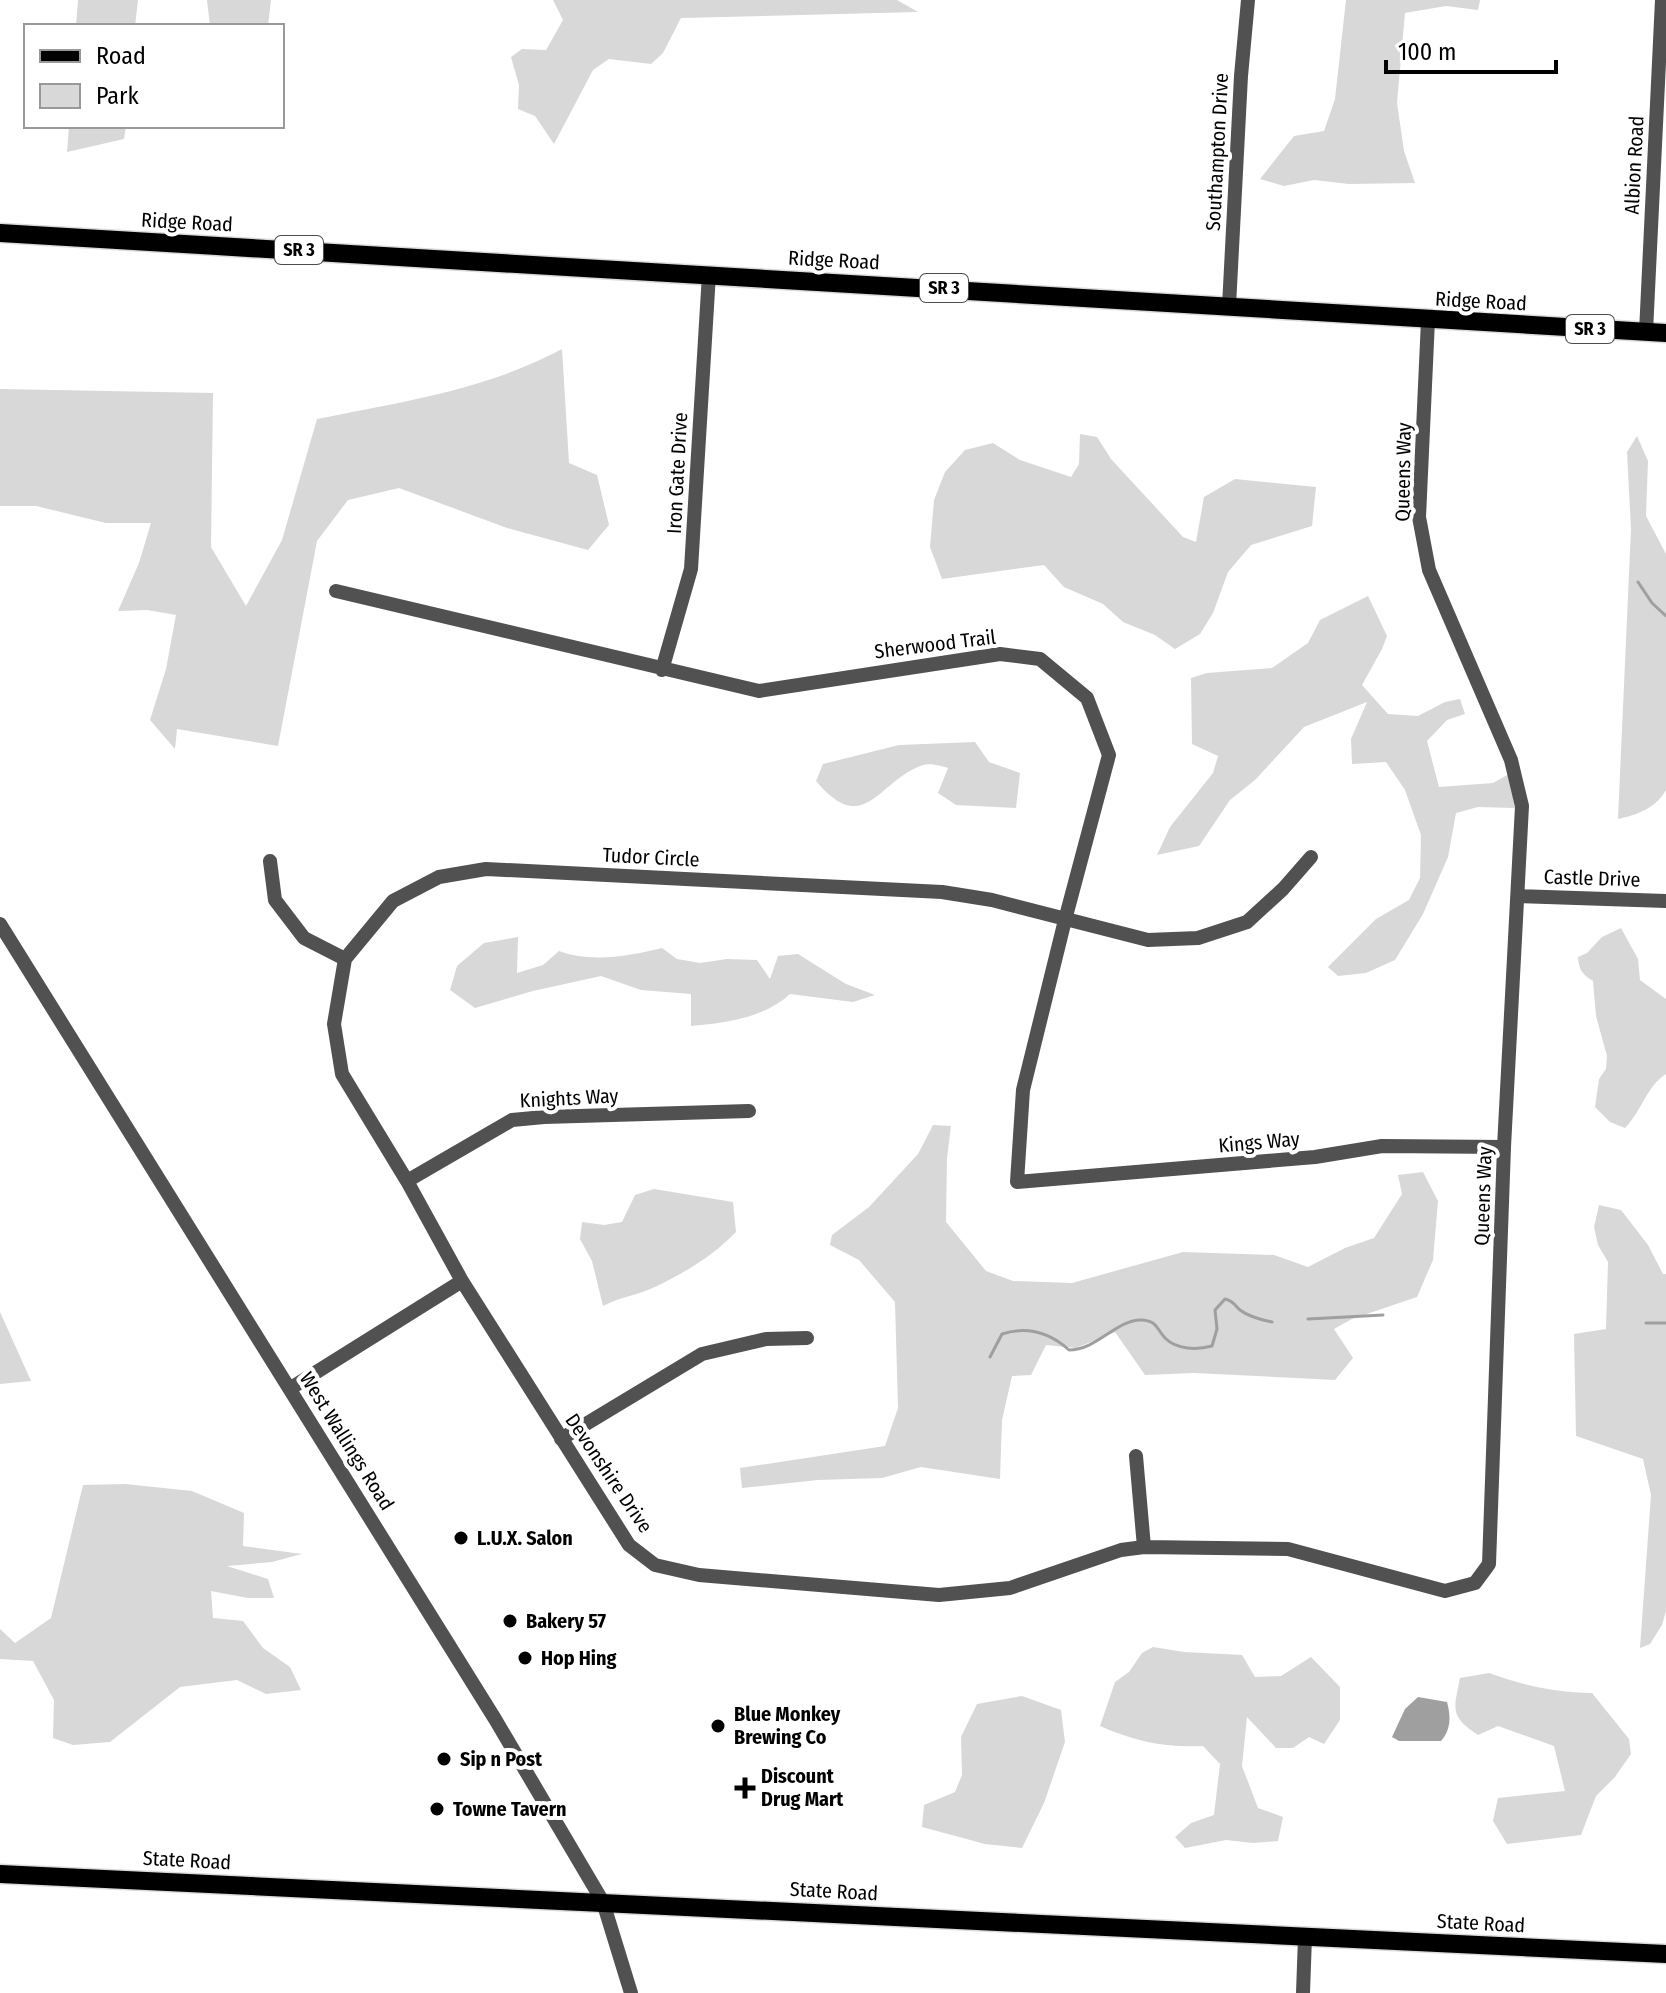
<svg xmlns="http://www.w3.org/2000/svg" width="1666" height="1993" font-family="'Fira Sans Condensed',sans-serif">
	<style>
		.green { fill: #d8d8d8 }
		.water { fill: #9f9f9f }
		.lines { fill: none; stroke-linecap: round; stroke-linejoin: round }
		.stream { stroke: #9f9f9f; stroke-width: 3 }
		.major-casing { stroke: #dbdbdb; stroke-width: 21 }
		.minor { stroke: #515151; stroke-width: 14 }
		.major { stroke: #000; stroke-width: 18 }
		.poi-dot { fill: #000; stroke: #fff; stroke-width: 3 }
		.labels { text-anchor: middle; stroke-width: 8; stroke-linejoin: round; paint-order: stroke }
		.shield { fill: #fff; stroke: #4c4c4c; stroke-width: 2 }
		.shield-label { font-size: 18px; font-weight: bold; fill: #000 }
		.street-label { font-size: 20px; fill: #000; stroke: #fff }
		.poi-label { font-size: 20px; font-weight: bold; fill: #000; stroke: #fff; text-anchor: start }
	</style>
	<rect width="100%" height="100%" fill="#fff"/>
	<path class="green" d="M78 0H138L135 26H76Z
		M207 0H271L268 26H210Z
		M553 0H897L918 12 681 18 663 53 651 64 609 59 593 70 554 144 535 116 518 109 519 85 511 57 522 49 546 50 563 20Z
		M1346 0H1480L1478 10 1446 6 1405 13 1397 103 1404 151 1415 183 1349 184 1314 180 1284 186 1260 179 1294 136 1324 131 1335 99Z
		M69 126H126L124 139 67 152Z
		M562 349 569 463 597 475 609 525 588 550 507 528 399 488 348 500 317 541 278 746 177 729 175 749 150 720 166 669 176 615 147 610 118 611 139 563 151 523H106L36 506H0V389L213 393 211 547 246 606 282 540 317 419C400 402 486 390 562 349Z
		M1080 434 1097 437 1111 459 1183 537 1196 542 1204 497 1235 479 1316 487 1312 526 1251 545 1228 572 1213 613 1200 634 1175 649 1155 635 1123 622 1103 604 1064 587 1044 565 942 579 930 547 934 500 945 472 965 450 993 443 1020 460 1071 477 1079 464Z
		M1637 436 1648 461 1646 516 1666 554V790C1656 808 1637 815 1618 819L1631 529 1627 452Z
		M1368 596 1387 636 1382 649 1362 685 1388 714 1418 716 1445 702 1460 699 1465 714 1447 720 1427 741 1439 787 1493 783 1509 774 1515 808 1478 807 1456 813 1448 857 1423 914 1395 960 1366 973 1338 976 1328 967 1376 919 1409 900 1420 878 1421 835 1405 790 1386 762 1352 764 1351 739 1367 702 1304 727 1255 780 1230 800 1199 846 1157 855 1170 827 1213 773 1218 756 1192 744 1191 678 1207 673 1272 668 1308 643 1320 620Z
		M975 742 989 762 1020 773 1016 808 956 805 938 793 948 768C941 766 930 763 923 765 878 780 865 839 816 781L823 764 899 745Z
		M1621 928 1638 959 1640 980 1666 999V1074C1646 1087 1642 1111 1625 1128L1610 1122 1595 1107 1599 1079 1606 1069 1607 1056 1596 1016 1593 981C1582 974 1579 970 1578 957L1587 953 1602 937Z
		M518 937 517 973 543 965 559 951C590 963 630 956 662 948L677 959 700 963 727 959 757 960 770 979 778 956 798 954 846 984 875 995 853 1002 790 994C764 1018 726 1023 691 1026V994L641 990 601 976 533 991 475 1008 450 990 457 966 484 943Z
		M933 1125 951 1126 947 1158 946 1222 986 1271 1013 1281 1072 1283 1183 1252 1274 1255 1308 1267 1345 1248 1374 1238 1402 1194 1398 1175 1423 1172 1438 1201 1433 1260 1417 1297 1352 1319 1334 1329 1353 1358 1335 1380 1194 1373 1145 1375 1115 1332 1076 1348 1046 1345 1031 1375 1012 1376 1002 1420 1000 1479 921 1467 882 1478 818 1480 742 1488 740 1468 885 1446 898 1408 895 1302 859 1260 830 1245 832 1235 869 1207 918 1154Z
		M654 1189 733 1202 736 1232C714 1255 686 1272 657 1286 639 1295 620 1297 603 1306L592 1261 580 1239 582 1222 604 1225 622 1222 635 1195Z
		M1599 1205 1621 1210 1648 1245 1663 1274H1666V1611L1662 1625 1650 1644 1640 1648 1651 1495 1643 1459 1576 1436 1574 1334 1606 1329 1608 1262 1598 1245 1594 1227Z
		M0 1312 31 1381 0 1384Z
		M125 1484 192 1491 244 1513 243 1546 302 1554 272 1562 227 1566 268 1579 274 1598H248L211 1591 213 1618 243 1621 263 1648 290 1667 301 1690 266 1694 237 1680 180 1687 110 1742 73 1745 53 1738 54 1700 33 1661 0 1659V1629L15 1643 51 1618 83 1485Z
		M1153 1647 1184 1652 1242 1655 1255 1677 1281 1676 1311 1657 1340 1687V1720L1324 1744 1309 1737 1293 1748H1276L1247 1717 1242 1766 1258 1808 1283 1817 1278 1841 1253 1843 1226 1840 1185 1848 1175 1837 1191 1823 1214 1815 1220 1764 1203 1746C1165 1748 1134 1741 1100 1726L1115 1682 1129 1672 1142 1653Z
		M1489 1673C1524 1686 1556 1692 1592 1693L1629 1739 1631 1754 1615 1777 1596 1796 1581 1835 1507 1844 1493 1821 1498 1798 1565 1791 1554 1746 1498 1726 1478 1735C1449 1716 1454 1709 1460 1678Z
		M1022 1696 1061 1710 1065 1742 1044 1803 1022 1848 985 1844 922 1827 924 1805 955 1792 962 1775 961 1737 977 1704Z"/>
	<path class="water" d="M1418 1697 1447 1702C1451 1716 1451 1730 1441 1741H1399L1392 1737 1405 1709Z"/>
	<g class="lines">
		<path class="stream" d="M1638 582 1652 603 1666 616
			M1308 1319 1383 1315
			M1646 1323H1666
			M990 1357 1002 1334C1027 1326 1050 1333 1069 1350 1097 1350 1117 1319 1142 1320 1157 1321 1156 1328 1165 1338 1177 1350 1197 1350 1212 1346L1217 1329 1215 1310 1225 1299C1234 1301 1234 1305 1240 1310 1249 1317 1262 1320 1272 1322"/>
		<g class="major-casing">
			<path id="major" d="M0 233 1666 333
				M0 1874 1666 1954"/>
		</g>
		<path class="minor" d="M1229 306 1241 76 1248 0
			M1646 332 1662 0
			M336 591 759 691 1000 654 1040 659 1087 698 1109 755 1065 920 1023 1090 1017 1182 1315 1157 1382 1146 1504 1147
			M662 670 691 569 709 274
			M1311 857 1283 889 1247 922 1198 938 1148 940 992 900 942 892 486 869 439 877 393 901 345 959 334 1024 342 1074 407 1181 462 1281 629 1545 655 1565 699 1575 939 1595 1010 1588 1121 1550 1144 1547 1288 1549 1445 1591 1475 1583 1489 1564 1504 1147 1522 806 1511 760 1429 570 1419 517 1428 320
			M270 861 275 900 304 938 345 959
			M1518 896 1666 901
			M0 924 495 1719 603 1902 631 1993
			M407 1181 512 1120 544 1117 749 1111
			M291 1388 462 1281
			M561 1439 702 1354 766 1339 807 1338
			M1136 1456 1144 1547
			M1303 1993 1305 1937"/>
		<use href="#major" class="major"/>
	</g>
	<g class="poi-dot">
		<circle cx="461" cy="1538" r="8"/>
		<circle cx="510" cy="1621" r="8"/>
		<circle cx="525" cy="1658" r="8"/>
		<circle cx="718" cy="1726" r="8"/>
		<circle cx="444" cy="1759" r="8"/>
		<path d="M741 1776h8v8h8v8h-8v8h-8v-8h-8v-8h8z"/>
		<circle cx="437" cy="1809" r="8"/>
	</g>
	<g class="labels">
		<g class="shield">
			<rect x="275" y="236" width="48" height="28" rx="6"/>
			<rect x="920" y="274" width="48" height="28" rx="6"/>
			<rect x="1566" y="315" width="48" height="28" rx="6"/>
		</g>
		<g class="shield-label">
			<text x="299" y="256">SR 3</text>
			<text x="944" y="294">SR 3</text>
			<text x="1590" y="335">SR 3</text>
		</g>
		<g class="street-label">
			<text transform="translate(1217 152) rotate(-87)" y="7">Southampton Drive</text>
			<text transform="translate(1634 165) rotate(-87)" y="7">Albion Road</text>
			<text transform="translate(187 222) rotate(3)" y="7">Ridge Road</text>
			<text transform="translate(834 260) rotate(3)" y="7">Ridge Road</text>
			<text transform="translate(1481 301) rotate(3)" y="7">Ridge Road</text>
			<text transform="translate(1403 472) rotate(-89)" y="7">Queens Way</text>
			<text transform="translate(677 473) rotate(-87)" y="7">Iron Gate Drive</text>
			<text transform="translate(935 644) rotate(-7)" y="7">Sherwood Trail</text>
			<text transform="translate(651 857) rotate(3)" y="7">Tudor Circle</text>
			<text transform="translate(1592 878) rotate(2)" y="7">Castle Drive</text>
			<text transform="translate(569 1098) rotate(-3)" y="7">Knights Way</text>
			<text transform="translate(1259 1142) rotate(-5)" y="7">Kings Way</text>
			<text transform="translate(1483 1196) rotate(-88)" y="7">Queens Way</text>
			<text transform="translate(347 1441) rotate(58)" y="7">West Wallings Road</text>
			<text transform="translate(609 1473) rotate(56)" y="7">Devonshire Drive</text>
			<text transform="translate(187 1860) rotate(3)" y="7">State Road</text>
			<text transform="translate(834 1891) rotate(3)" y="7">State Road</text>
			<text transform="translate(1481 1923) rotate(3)" y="7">State Road</text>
		</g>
		<g class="poi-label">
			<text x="477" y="1545">L.U.X. Salon</text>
			<text x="526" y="1628">Bakery 57</text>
			<text x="541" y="1665">Hop Hing</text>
			<text x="734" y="1721">Blue Monkey<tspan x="734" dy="23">Brewing Co</tspan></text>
			<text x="460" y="1766">Sip n Post</text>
			<text x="761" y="1783">Discount<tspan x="761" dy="23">Drug Mart</tspan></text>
			<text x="453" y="1816">Towne Tavern</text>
		</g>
	</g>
	<rect x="24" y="24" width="260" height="104" fill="#ffffff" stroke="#999999" stroke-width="2"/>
	<rect x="40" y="50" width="40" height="12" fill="#000000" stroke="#999999" stroke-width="2"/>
	<text x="96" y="64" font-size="24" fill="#000000">Road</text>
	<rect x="40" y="84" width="40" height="24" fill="#d8d8d8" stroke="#999999" stroke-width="2"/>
	<text x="96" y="104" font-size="24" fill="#000000">Park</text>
	<path d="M1386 60v12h170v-12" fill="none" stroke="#000000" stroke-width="4"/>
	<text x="1398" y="60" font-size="24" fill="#000000" stroke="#ffffff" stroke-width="6" paint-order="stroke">100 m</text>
</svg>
